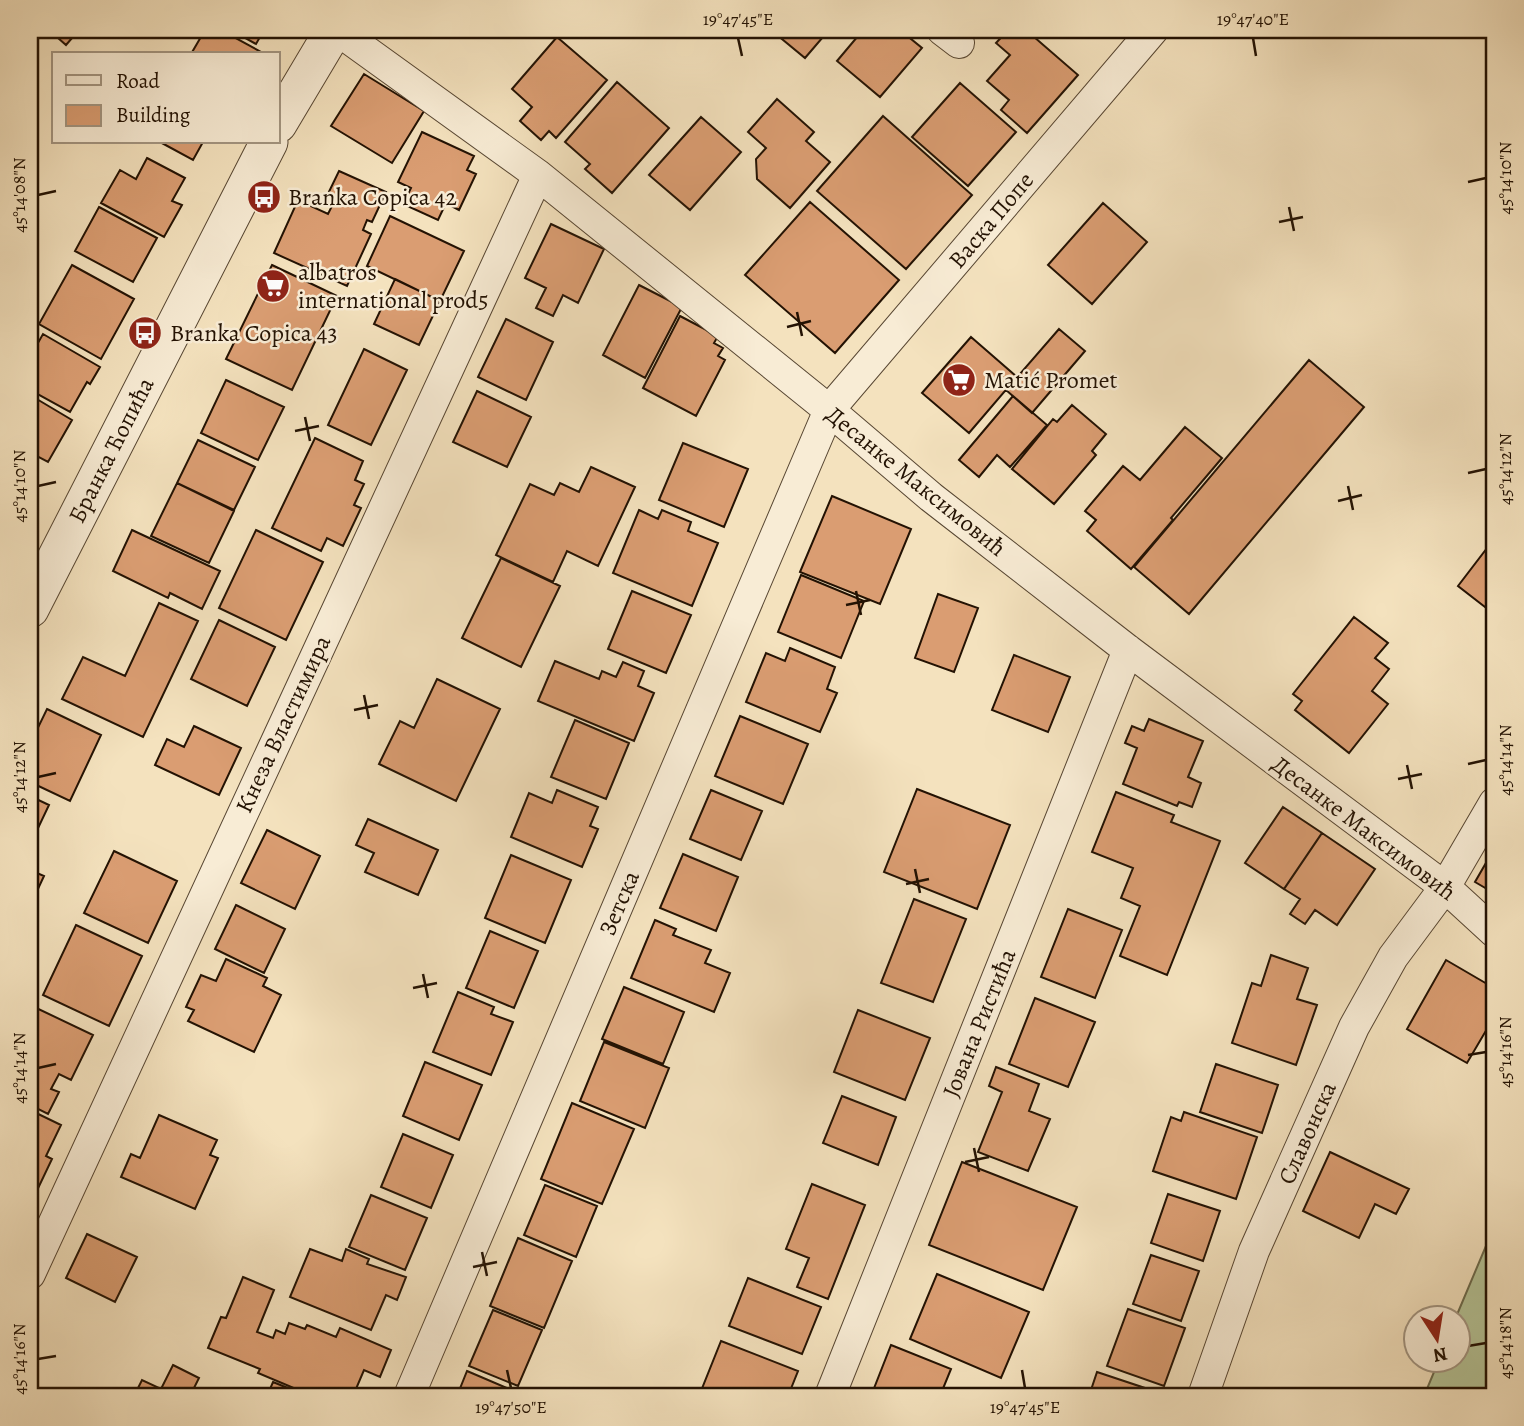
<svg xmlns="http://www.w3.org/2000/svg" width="1524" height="1426" font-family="Alegreya,serif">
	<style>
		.green { fill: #b5c497; stroke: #6c6b4d; stroke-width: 2 }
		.building { fill: #da9d72; stroke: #231203; stroke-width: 2 }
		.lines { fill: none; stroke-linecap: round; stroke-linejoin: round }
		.minor-casing { stroke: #574632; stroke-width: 32 }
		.tertiary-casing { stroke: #574632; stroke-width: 39 }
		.minor { stroke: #f8ecd5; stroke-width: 30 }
		.tertiary { stroke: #f8ecd5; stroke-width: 37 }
		.ticks { fill: none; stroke: #231203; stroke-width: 2.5 }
		.labels { text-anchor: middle; stroke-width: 5; stroke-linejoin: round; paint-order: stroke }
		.poi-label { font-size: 24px; fill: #231203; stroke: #f8ecd5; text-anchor: start }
		.street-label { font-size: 24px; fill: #231203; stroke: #f8ecd5 }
		.neatline { fill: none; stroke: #231203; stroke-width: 2.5 }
		.ticks-label { font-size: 18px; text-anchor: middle; fill: #231203 }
	</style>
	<rect width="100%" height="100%" fill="#f4e2be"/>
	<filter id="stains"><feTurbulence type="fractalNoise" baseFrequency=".00286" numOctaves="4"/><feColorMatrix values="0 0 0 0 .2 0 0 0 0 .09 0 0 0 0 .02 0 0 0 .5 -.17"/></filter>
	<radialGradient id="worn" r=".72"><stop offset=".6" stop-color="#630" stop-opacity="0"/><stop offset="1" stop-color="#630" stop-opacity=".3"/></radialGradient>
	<path class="green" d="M1494 1227V1396H1424L1439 1360H1458L1456 1317Z"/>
	<path class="building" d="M49 30H79L66 45Z
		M205 30H221L263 53 191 54Z
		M231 30H264L256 44Z
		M771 30H829L805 58Z
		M863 30H900L922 48 880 97 837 61Z
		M1008 30H1026L1078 75 1027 133 1001 110 1009 100 987 81 1010 55 996 43Z
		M557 37 607 80 556 138 549 131 541 140 520 121 532 107 512 89Z
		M364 74 424 111 392 163 331 126Z
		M617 82 669 128 612 193 585 169 590 164 565 142Z
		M960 83 1016 132 968 186 912 137Z
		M777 99 814 132 806 141 830 162 790 208 757 179 756 159 766 148 748 132Z
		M883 116 972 195 906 269 817 191Z
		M701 117 741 152 690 210 649 175Z
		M422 132 474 156 467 170 476 174 459 210 446 203 438 220 403 204 411 188 398 182Z
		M160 142H203L193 160Z
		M147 158 185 178 172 201 182 205 164 237 101 203 120 170 136 179Z
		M339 171 386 192 372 222 367 220 363 230 371 234 347 286 274 253 298 200 328 214 332 206 324 202Z
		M810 202 899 280 835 353 745 275Z
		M1103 203 1147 242 1092 304 1048 265Z
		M99 207 157 238 133 282 75 251Z
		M390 216 464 251 440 301 367 266Z
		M551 224 604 249 578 303 563 295 553 316 536 308 546 288 525 278Z
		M72 265 134 299 101 359 39 324Z
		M272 265 337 296 292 390 226 359Z
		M395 279 440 301 419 345 374 324Z
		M639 285 682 307 645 378 603 355Z
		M680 316 718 336 714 343 723 348 718 356 725 360 696 416 643 388Z
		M506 319 553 342 526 400 478 377Z
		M1059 329 1085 351 1032 413 1006 390Z
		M43 334 100 367 90 384 87 382 70 412 30 390V357Z
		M971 337 1017 377 969 433 922 393Z
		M364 349 407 370 371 445 328 425Z
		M1309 360 1364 407 1189 614 1134 567Z
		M226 380 284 407 258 460 201 433Z
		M477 391 531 417 507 467 453 442Z
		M30 395 72 420 48 462 37 456 30 469Z
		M1013 396 1047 425 1010 467 997 455 979 477 959 460Z
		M1072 405 1106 434 1092 451 1096 455 1054 504 1012 469 1053 419 1057 422Z
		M1185 427 1222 458 1171 518 1173 520 1131 569 1087 531 1096 520 1085 511 1123 466 1140 480Z
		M315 438 363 461 355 480 364 484 354 505 361 508 343 546 327 538 321 551 272 528Z
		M198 440 255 467 234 510 177 483Z
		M683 443 748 469 724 527 659 500Z
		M591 467 635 487 598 566 567 551 553 582 496 555 530 484 554 495 560 483 579 492Z
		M177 483 234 511 209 563 151 536Z
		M832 496 911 529 880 604 800 572Z
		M639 510 658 519 662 510 691 522 688 531 718 543 692 606 613 573Z
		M132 530 220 571 202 609 170 593 168 598 113 571Z
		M256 530 323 562 286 640 219 608Z
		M1494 539V614L1458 586Z
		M501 558 560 586 521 667 462 638Z
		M801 575 864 601 841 658 778 632Z
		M632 591 691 615 666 673 608 649Z
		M938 594 978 608 954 672 915 658Z
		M159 603 198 621 143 737 62 699 83 657 125 676Z
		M1354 617 1388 643 1375 658 1389 669 1372 691 1388 704 1349 753 1295 710 1302 701 1293 694Z
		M219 620 275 647 247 706 191 679Z
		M790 648 835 667 827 689 837 693 820 732 746 702 766 653 785 661Z
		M1014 655 1070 677 1048 732 992 710Z
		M555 661 599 679 602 671 616 677 623 662 644 671 638 686 654 693 634 741 538 701Z
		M437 679 500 709 456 801 379 764 400 721 414 728Z
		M47 709 101 735 70 801 30 782V744Z
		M740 716 808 744 783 804 715 776Z
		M1149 719 1203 741 1188 777 1201 783 1192 807 1179 802 1177 806 1123 784 1137 748 1125 743 1132 726 1144 731Z
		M575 720 629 743 606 799 551 777Z
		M194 726 241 748 219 795 155 765 167 739 184 747Z
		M917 789 1010 825 977 909 884 872Z
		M557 790 598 807 590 826 598 829 582 867 511 837 529 793 552 803Z
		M711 790 762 811 741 860 690 839Z
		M1116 792 1174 815 1171 822 1220 841 1167 975 1120 956 1140 906 1121 898 1133 868 1092 852Z
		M30 796 49 805 30 845Z
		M1283 807 1322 833 1284 889 1245 863Z
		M368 819 438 850 418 895 365 872 374 853 356 845Z
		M267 830 320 856 295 909 241 883Z
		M1322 833 1375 869 1337 925 1315 910 1305 924 1290 914 1300 899 1284 889Z
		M1494 849V893L1475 882Z
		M114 851 177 881 148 943 84 913Z
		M683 854 738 877 716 931 660 908Z
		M511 855 571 880 545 943 485 918Z
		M30 870 44 876 30 906Z
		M914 899 966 919 933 1002 881 983Z
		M236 905 285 929 264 973 215 949Z
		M1068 909 1122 930 1095 998 1041 977Z
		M655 920 676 929 673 935 711 950 705 963 730 973 714 1012 631 978Z
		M76 925 142 956 109 1026 43 995Z
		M490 931 538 951 514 1008 466 988Z
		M1271 955 1308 968 1297 999 1317 1005 1296 1065 1232 1043 1252 983 1261 986Z
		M226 959 267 978 263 986 281 995 254 1052 188 1021 194 1010 186 1007 201 975 216 981Z
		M1446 960 1494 988V1017L1467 1063 1407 1029Z
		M624 987 684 1012 663 1064 602 1039Z
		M458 992 494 1007 491 1014 513 1022 491 1075 433 1052Z
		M1035 998 1095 1022 1068 1087 1009 1064Z
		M30 1005 93 1035 71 1080 59 1074 51 1089 59 1092 48 1114 30 1105Z
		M858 1010 930 1038 905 1100 834 1072Z
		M604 1042 669 1068 645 1128 580 1101Z
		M425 1062 482 1085 459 1140 403 1116Z
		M1216 1064 1278 1085 1262 1133 1200 1112Z
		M996 1067 1039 1084 1029 1111 1050 1119 1028 1171 978 1152 1002 1092 989 1086Z
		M842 1096 896 1117 878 1165 823 1143Z
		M572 1103 634 1129 602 1204 541 1179Z
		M30 1110 61 1125 46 1156 52 1159 31 1203Z
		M1184 1112 1257 1137 1236 1199 1153 1171 1171 1117 1181 1121Z
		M159 1115 217 1140 210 1155 218 1158 195 1209 121 1177 131 1154 140 1158Z
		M403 1134 453 1155 431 1208 381 1187Z
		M1330 1152 1409 1189 1396 1214 1375 1204 1359 1238 1303 1211Z
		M962 1162 1077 1207 1043 1290 929 1245Z
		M812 1184 865 1205 828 1299 797 1287 809 1258 786 1249Z
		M545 1185 597 1206 576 1257 524 1235Z
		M1168 1194 1220 1211 1203 1261 1151 1243Z
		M371 1195 427 1218 405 1270 349 1247Z
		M87 1234 137 1257 115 1302 66 1278Z
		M518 1238 572 1261 544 1328 490 1306Z
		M310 1249 342 1261 346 1249 369 1259 367 1264 406 1277 397 1300 386 1295 371 1330 290 1297Z
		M1151 1255 1199 1271 1181 1321 1133 1304Z
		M937 1274 1029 1312 1001 1378 910 1339Z
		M243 1277 274 1290 257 1332 273 1338 276 1330 285 1334 289 1323 305 1329 307 1325 336 1337 340 1328 391 1350 380 1377 364 1370 353 1396H307L308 1394 258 1373 260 1369 208 1348 221 1317 226 1318Z
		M748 1278 821 1307 802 1354 729 1326Z
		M1128 1309 1185 1328 1164 1386 1107 1366Z
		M493 1310 542 1330 518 1386 469 1366Z
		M721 1341 798 1371 788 1396H699Z
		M891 1345 951 1369 940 1396H871Z
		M173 1365 199 1378 190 1396H134L142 1380 161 1389Z
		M467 1371 516 1392 514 1396H457Z
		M1097 1372 1160 1393 1159 1396H1089Z
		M273 1382 305 1395V1396H267Z"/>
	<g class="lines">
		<g class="minor-casing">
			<path id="minor" d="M337 30 538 175 829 410 931 497 1128 650 1445 887 1494 932
				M942 30 959 43
				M30 1274 538 175
				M409 1396 829 410 1153 30
				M830 1396 1128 650
				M1203 1396 1254 1251 1354 1027 1393 957 1445 887 1494 803"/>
		</g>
		<g class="tertiary-casing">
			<path id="tertiary" d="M278 124 334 30
				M30 609 269 142"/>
		</g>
		<use href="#minor" class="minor"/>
		<use href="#tertiary" class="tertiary"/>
	</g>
	<path class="ticks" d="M738 38 742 56M1253 38 1256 56M1468 182 1486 178M38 195 56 191M1289 207 1294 231M1279 222 1303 217M797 312 802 336M787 327 811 321M305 417 310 441M295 431 319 426M1468 473 1486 469M38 486 56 482M1348 486 1353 510M1338 501 1362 495M856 591 861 615M846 605 870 600M364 695 369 719M354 710 378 705M1468 764 1486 760M1407 765 1412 789M38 777 56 773M1398 779 1422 774M915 869 920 893M906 884 929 879M423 974 428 998M413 988 437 983M1468 1055 1486 1052M38 1068 56 1064M974 1148 979 1172M965 1162 989 1157M482 1252 487 1276M473 1267 497 1262M1468 1346 1486 1343M38 1359 56 1356M507 1370 511 1388M1022 1370 1025 1388"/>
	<defs>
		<g id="bus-disc" transform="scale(1.75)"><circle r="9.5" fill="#8f2418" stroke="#f8ecd5"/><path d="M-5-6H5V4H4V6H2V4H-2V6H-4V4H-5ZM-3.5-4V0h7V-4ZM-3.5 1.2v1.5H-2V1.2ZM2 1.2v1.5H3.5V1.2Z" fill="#fff"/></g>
		<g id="supermarket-disc" transform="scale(1.75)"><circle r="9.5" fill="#8f2418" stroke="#f8ecd5"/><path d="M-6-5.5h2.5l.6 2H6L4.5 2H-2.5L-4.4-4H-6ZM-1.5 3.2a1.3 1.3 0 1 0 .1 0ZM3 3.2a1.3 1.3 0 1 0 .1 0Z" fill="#fff"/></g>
	</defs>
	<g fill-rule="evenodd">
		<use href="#bus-disc" x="264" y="197"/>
		<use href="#supermarket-disc" x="273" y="286"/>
		<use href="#bus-disc" x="145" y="333"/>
		<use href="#supermarket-disc" x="959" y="380"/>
	</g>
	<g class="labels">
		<g class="poi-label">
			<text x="288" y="205">Branka Copica 42</text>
			<text x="298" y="280">albatros<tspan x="298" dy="28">international prod5</tspan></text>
			<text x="170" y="341">Branka Copica 43</text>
			<text x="984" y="388">Matić Promet</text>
		</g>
		<g class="street-label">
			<text transform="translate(991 220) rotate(-50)" y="8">Васка Попе</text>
			<text transform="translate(111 450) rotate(-63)" y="8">Бранка Ћопића</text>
			<text transform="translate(916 481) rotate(39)" y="8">Десанке Максимовић</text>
			<text transform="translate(283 724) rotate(-65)" y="8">Кнеза Властимира</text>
			<text transform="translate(1364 828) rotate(37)" y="8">Десанке Максимовић</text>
			<text transform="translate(619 903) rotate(-67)" y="8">Зетска</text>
			<text transform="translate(979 1023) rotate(-68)" y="8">Јована Ристића</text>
			<text transform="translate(1307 1133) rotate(-66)" y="8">Славонска</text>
		</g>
	</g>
	<rect width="1524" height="1426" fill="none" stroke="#f4e2be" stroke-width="77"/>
	<rect x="52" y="52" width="228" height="91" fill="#f8ecd5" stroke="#a39581" stroke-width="2"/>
	<rect x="66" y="75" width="35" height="10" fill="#f8ecd5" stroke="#a39581" stroke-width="2"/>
	<text x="116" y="88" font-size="21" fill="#231203">Road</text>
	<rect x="66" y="105" width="35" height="21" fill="#da9d72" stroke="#a39581" stroke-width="2"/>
	<text x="116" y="122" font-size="21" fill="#231203">Building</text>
	<g transform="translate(1437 1339) rotate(168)"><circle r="33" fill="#f8ecd5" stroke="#a39581" stroke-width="2"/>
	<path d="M0-5L12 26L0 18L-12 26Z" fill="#8f2418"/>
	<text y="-10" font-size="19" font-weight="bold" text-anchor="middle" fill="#231203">N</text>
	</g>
	<rect x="38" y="38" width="1448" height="1350" class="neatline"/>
	<g class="ticks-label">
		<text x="738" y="25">19°47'45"E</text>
		<text x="1253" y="25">19°47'40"E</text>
		<text transform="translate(1505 178) rotate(-90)" y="6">45°14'10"N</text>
		<text transform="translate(19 195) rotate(-90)" y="6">45°14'08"N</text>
		<text transform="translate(1505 469) rotate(-90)" y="6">45°14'12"N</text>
		<text transform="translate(19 486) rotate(-90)" y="6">45°14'10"N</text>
		<text transform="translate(1505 760) rotate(-90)" y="6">45°14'14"N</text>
		<text transform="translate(19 777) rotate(-90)" y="6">45°14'12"N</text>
		<text transform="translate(1505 1052) rotate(-90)" y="6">45°14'16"N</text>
		<text transform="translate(19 1068) rotate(-90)" y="6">45°14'14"N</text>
		<text transform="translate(1505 1343) rotate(-90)" y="6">45°14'18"N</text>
		<text transform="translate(19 1359) rotate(-90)" y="6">45°14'16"N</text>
		<text x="511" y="1413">19°47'50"E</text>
		<text x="1025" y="1413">19°47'45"E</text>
	</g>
	<rect width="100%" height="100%" filter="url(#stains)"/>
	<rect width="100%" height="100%" fill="url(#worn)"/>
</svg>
